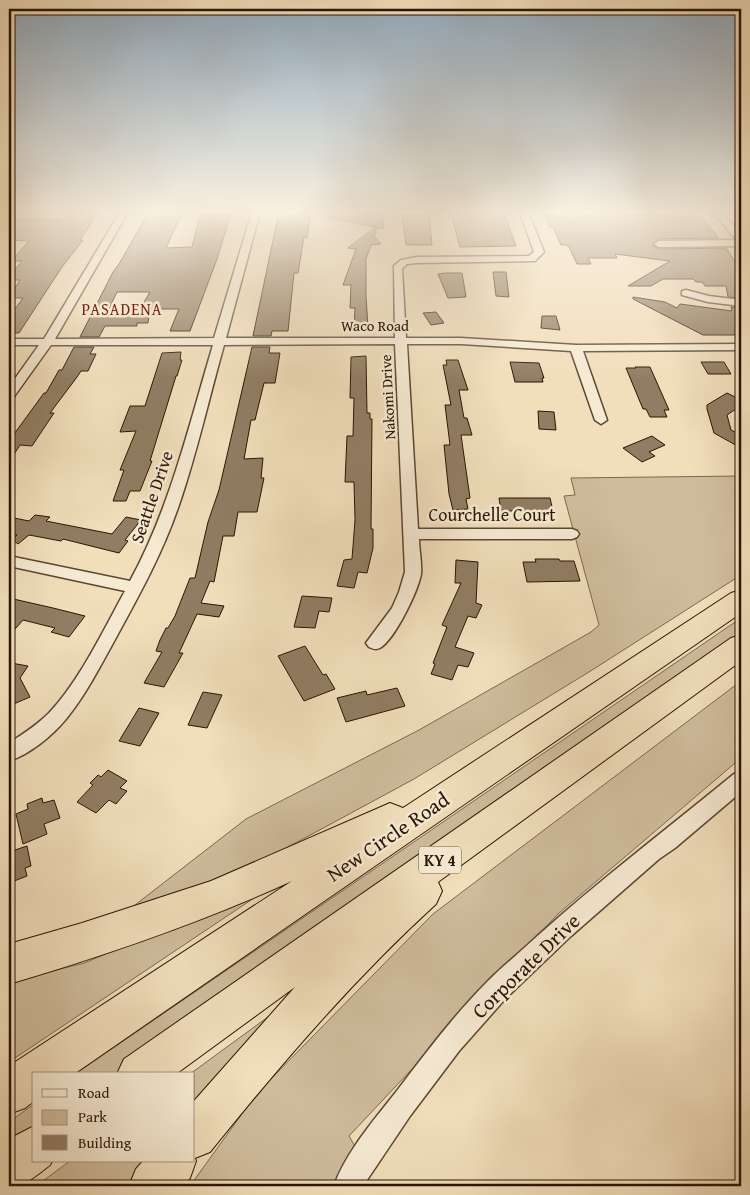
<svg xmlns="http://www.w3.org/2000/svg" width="750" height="1195" font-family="'Gentium Book Plus',serif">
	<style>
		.green { fill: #cfbc9c; stroke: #7c6850 }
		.building { fill: #917d63; stroke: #2a1404; fill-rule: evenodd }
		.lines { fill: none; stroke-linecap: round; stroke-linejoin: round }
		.street-casing { stroke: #5c4632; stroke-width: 3 }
		.highway-casing { stroke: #2a1404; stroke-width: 2 }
		.street { fill: #f6ead3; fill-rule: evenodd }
		.highway { fill: #f1debb; fill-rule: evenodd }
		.labels { text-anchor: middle; stroke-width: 5; stroke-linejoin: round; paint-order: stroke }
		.far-street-label { font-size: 15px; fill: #2a1404; stroke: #f6ead3 }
		.far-neighbourhood-label { font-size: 16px; letter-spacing: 1px; fill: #7a1f14; stroke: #f6ead3 }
		.shield { fill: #f6ead3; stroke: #675442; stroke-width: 1 }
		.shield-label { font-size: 16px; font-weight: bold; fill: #2a1404 }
		.street-label { font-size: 18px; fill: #2a1404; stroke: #f6ead3 }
		.near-street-label { font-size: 21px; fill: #2a1404; stroke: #f6ead3 }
	</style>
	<rect width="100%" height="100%" fill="#f1debb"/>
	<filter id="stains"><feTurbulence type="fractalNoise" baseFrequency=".004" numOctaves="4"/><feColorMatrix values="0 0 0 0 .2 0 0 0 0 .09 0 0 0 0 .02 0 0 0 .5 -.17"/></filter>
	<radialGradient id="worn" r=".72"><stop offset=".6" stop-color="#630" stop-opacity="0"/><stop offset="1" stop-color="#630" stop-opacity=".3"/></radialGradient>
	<path class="green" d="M741 476V575L589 672 414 779 251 867 126 912 246 819 419 730 591 632 599 625 564 496 575 495 571 478Z
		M741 618V637L119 1074H75Z
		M741 681V758L558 914 349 1136 363 1160 348 1186H190L257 1093 433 914Z
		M275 884 9 1062V982L84 963Z
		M302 992 194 1119V1074H190Z
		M34 1104V1134L9 1151V1122Z
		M70 1161H157L136 1186H36Z"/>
	<path class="building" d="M149 212 181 215 166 248 192 247 200 215 216 216 219 213H231L217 259 190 331H170L179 309H150L148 323H137V326H105L99 337H80L113 272 119 264ZM117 292H150L137 314 106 315Z
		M279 212H311L307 238 304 237 298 273H294L288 331H272L271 336H253Z
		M327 212H384L383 229 377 228 374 236 381 244 371 245 366 259V295L368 329H354L355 308H350L351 285H343L356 249 348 248 376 227 326 217Z
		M599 212 619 214 700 217 719 238 659 239 652 245 659 249 726 248 741 270V273H737L741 284V298L728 297 726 286H705L702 282H696L693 279H663L651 286H628L670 261 615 254 617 258H588L591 264H577L570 249 567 245H561L553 227H550L544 214H557L559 217H571L572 220Z
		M504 213 516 246 460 247 451 214Z
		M70 214H97L80 240H83L62 267 19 333H9V322L15 313H12L23 298H9L20 280H9V277L22 261H11L29 241 9 240V219H67Z
		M402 215H429L432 245H406Z
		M493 272H506L509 297 496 296Z
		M446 273H462L466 297 448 298 438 274Z
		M633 297 665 302 677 308 680 304 732 311 731 307 741 308V335H703L633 299Z
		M436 312 444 323 431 325 423 313Z
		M542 316H556L560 330 541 328Z
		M74 347H94L90 354H96L88 371H81L77 377 50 413H54L32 446 20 445 9 462V441L44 393H46L59 370H62Z
		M252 347H270L269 353H280L275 383H264L255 420H251L244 459 263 458 261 478H264L257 512H238L234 536H223L214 582 210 581 201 603 224 606 219 617 197 614 179 653H183L164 687 144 683 162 652 156 651 160 640 166 628H168L175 616 190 578H195L208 522 219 490Z
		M181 352 180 360H182L177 376H176L150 461H152L140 491H130L126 501H113L124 470H120L136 431 120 432 130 406H145L162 353Z
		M366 356 367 413H370V419H372L371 529H373V548L367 573 358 572 354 588 337 586 344 560 352 559 355 520 354 482H345L347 436H353L354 398H350L351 357Z
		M446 360H458L468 390H459L464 418H467L472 435H461L470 498 466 499 468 509 453 510 449 494 444 445H450L445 405H451L443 365H447Z
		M510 362 539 363 544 378H542L543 382H515Z
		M701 362H724L731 374H708Z
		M635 367H650L669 410H664L667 417H650L646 409H643L626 368H636Z
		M727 393 741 400V403L736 406 739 407 727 415 731 430 741 435V448L714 433 707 409V405Z
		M538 411 554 412 556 430 539 429Z
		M652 436 665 445 649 452 655 456 642 462 623 448Z
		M499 498H550L553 511H501Z
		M35 515 50 517 46 521 112 534 126 517 141 520 125 540 128 541 119 553 63 539 61 541 29 535 18 544 12 539 17 535 9 533V517L29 521Z
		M535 559H559L560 561H574L580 581 527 582 523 562H536Z
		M456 560 478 562 476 603 482 605 476 618 468 616 455 647 474 653 468 667 458 665 452 680 431 674 435 664 433 663 447 627 442 625 461 583H455Z
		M302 596 332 598 329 612 319 611 315 628 294 627Z
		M9 598 53 608 85 616 69 637 51 632 55 628 23 620 9 636Z
		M305 646 323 675 326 674 335 689 304 701 278 656Z
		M9 659 11 663 28 666 20 678 30 697 9 706Z
		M397 688 405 706 346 722 337 698 366 691 367 695Z
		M203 692 222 695 207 728 188 725Z
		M139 708 159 713 140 746 119 741Z
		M108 770 127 781 120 788 127 791 116 804 109 800 96 813 77 802 93 785 90 783 98 775 101 777Z
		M42 798 43 803 54 800 60 818 44 824 47 834 23 844 16 814 28 809 27 804Z
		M27 846 31 866 25 868 27 876 9 883V852Z"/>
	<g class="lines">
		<g class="street-casing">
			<path id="street" d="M120 212H128L55 339 214 338 252 212H260L226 338H395L394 266 401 260 417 257 529 256 534 252 520 212H528L544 252 535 261 417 263 407 264 402 269 406 338H461L576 345 741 344V350L583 351 607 420 601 424 595 420 571 351 461 344H407L418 529H572L577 531 579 534 577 537 572 539H419C419 550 422 563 421 574 418 591 395 639 380 648 376 650 373 649 369 647L366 643 392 608 399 592 405 572 395 344 224 345C209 398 197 453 179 505 162 555 137 599 112 645 98 670 85 696 66 719 52 736 30 754 9 761V743C23 734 37 725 49 713 80 680 103 631 125 591L9 566V556L130 581C170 508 189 425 213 345H51L13 398 9 399V387L39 345H9V339H44Z
				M711 212H720C731 220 741 231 741 246L659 247 654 244 659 241 736 240 721 221Z
				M686 290 709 296 741 300V306L708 302 682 295V291Z
				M741 772V792L675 848 659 859 571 936 506 998 459 1051 410 1116 363 1186H334C346 1152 374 1120 396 1092 425 1054 454 1015 488 981 502 967 518 954 533 940 597 882 667 829 734 774Z"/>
		</g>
		<g class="highway-casing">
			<path id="highway" d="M741 590V613L74 1074H34V1101L25 1108 9 1114V1066L292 881C200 923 106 955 9 984V944L82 923 211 881 390 803 403 808 731 593Z
				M741 635V661L438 882 442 891 436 904C353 980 281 1064 210 1152L195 1158 196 1161 190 1178 183 1186H129L136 1169 143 1161H194V1101L295 987 176 1074H117L124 1059 731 638Z
				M34 1126V1161H52L50 1165C37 1175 26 1186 9 1186V1139Z"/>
		</g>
		<use href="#street" class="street"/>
		<use href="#highway" class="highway"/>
	</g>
	<linearGradient id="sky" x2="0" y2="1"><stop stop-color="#90a9bd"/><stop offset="0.56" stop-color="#f9f0e0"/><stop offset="1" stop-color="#f9f0e0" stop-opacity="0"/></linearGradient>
	<rect width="750" height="379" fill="url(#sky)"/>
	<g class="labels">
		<g class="far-street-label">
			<text x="375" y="331">Waco Road</text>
			<text transform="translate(388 397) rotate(-93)" y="5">Nakomi Drive</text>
		</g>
		<g class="far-neighbourhood-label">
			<text x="122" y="315">PASADENA</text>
		</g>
		<rect class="shield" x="419" y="846.5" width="42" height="27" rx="4"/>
		<g class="shield-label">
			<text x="440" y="866">KY 4</text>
		</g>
		<g class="street-label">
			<text transform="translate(152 497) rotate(-71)" y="6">Seattle Drive</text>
			<text x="492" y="521">Courchelle Court</text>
		</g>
		<g class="near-street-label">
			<text transform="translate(388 837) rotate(-34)" y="7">New Circle Road</text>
			<text transform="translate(526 966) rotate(-44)" y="7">Corporate Drive</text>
		</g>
	</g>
	<rect width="750" height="1195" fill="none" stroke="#f1debb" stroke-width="30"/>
	<rect x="10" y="10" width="730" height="1175" fill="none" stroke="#2a1404" stroke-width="2.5"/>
	<rect x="15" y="15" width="720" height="1165" fill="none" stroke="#2a1404"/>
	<rect x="32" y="1072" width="162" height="90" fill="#f6ead3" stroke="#a49480"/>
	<rect x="42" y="1089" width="25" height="8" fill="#f6ead3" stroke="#a49480"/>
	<text x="78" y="1098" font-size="15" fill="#2a1404">Road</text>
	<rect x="42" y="1110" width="25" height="15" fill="#cfbc9c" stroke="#a49480"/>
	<text x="78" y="1122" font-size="15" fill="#2a1404">Park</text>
	<rect x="42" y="1135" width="25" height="15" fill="#917d63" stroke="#a49480"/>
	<text x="78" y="1148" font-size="15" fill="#2a1404">Building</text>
	<rect width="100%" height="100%" filter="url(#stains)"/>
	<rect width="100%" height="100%" fill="url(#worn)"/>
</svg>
